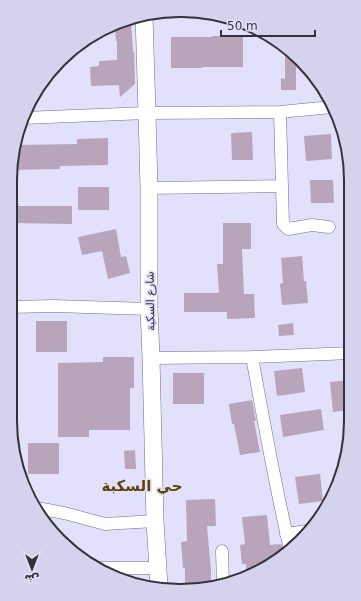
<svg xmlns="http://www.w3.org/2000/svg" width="361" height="601" font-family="'DejaVu Sans','Noto Naskh Arabic',sans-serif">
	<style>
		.building { fill: #b8a4bb }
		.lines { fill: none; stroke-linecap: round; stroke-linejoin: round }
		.street-casing { stroke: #706d87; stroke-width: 13 }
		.secondary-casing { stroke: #706d87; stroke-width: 18 }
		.street { stroke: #fff; stroke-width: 12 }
		.secondary { stroke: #fff; stroke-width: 17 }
		.labels { text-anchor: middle; stroke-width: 3.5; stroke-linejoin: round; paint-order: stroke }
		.street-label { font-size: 11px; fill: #32313c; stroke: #e3e0fc }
		.district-label { font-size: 15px; font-weight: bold; fill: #5f4407; stroke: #e3e0fc }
		.rim { fill: none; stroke: #32313c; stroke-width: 2 }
	</style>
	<rect width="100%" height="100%" fill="#e3e0fc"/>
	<path class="building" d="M131 20 133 52H134L135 84 120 97 119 85 91 86 90 67 99 66V61L117 60V41H116L115 27Z
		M212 36H243V67H202V68H171V37H212Z
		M285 49 296 60V90H281V78L285 79Z
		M252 132 253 160H232L231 133Z
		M331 134 332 159 306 161 304 136Z
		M108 138V165L60 166V169L10 170 15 145 77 144V139Z
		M310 180H333L334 203H311Z
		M78 187H109V210H78Z
		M10 206H72V224L10 223Z
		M223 223H251V249H242L244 294H254L255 318 227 319V312H184V293H219L217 264H223Z
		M116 229 121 257 126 256 130 273 108 279 102 251 82 255 78 237Z
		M302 256 304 281H306L308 303 282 305 280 284 283 283 281 258Z
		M36 321H67V352H36Z
		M293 323 294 335 279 336 278 325Z
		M103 357H134V388H130V430H89V437H58V363L103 362Z
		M302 368 305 392 277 396 274 371Z
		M173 373H204V404H173Z
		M351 380V410L333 412 330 382Z
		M252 400 256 421H254L260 452 240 455 234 424H232L229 404Z
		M321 409 324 430 283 437 280 415Z
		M28 443H59V474H28Z
		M135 450 136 469H125L124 451Z
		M320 474 323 501 299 504 295 477Z
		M215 499 216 526H207L211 571V586L185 590V568H183L181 542 187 541 186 500Z
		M267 515 270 545 281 544 283 551 285 555 247 576 246 564H242L240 545 245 544 242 517Z"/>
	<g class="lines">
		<g class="street-casing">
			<path id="street" d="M280 112 283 224 288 229 312 225 329 227
				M23 118 147 113 280 112 332 107
				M149 188 282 186
				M10 307 54 306 149 309
				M252 357C264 422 275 486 290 549
				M151 358 252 357 351 353
				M37 508 64 513 105 524 155 521
				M286 534 307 531
				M222 551 223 584
				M98 568H157"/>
		</g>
		<g class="secondary-casing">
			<path id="secondary" d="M144 15 147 113 149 188V309L151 358 155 521 159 587"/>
		</g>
		<use href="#street" class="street"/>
		<use href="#secondary" class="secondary"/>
	</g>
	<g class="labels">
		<g class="street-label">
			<text transform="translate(150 301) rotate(-91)" y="4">شارع السكبة</text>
		</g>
		<g class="district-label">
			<text x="142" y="491">حي السكبة</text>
		</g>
	</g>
	<path d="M0 0H361V601H0ZM180 17H181A163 163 0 0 1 344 180V421A163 163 0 0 1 181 584H180A163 163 0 0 1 17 421V180A163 163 0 0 1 180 17Z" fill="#d5d2ed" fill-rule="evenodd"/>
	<path class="rim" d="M180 17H181A163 163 0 0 1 344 180V421A163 163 0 0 1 181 584H180A163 163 0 0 1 17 421V180A163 163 0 0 1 180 17Z"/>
	<g transform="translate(32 569) rotate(180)" stroke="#e3e0fc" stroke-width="3" paint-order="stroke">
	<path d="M0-3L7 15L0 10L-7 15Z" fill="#32313c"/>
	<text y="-6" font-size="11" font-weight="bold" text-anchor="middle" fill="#32313c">ش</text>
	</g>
	<path d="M221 30v6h94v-6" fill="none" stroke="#32313c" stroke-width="2"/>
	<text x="227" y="30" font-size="12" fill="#32313c" stroke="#e3e0fc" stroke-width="3" paint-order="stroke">50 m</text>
</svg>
